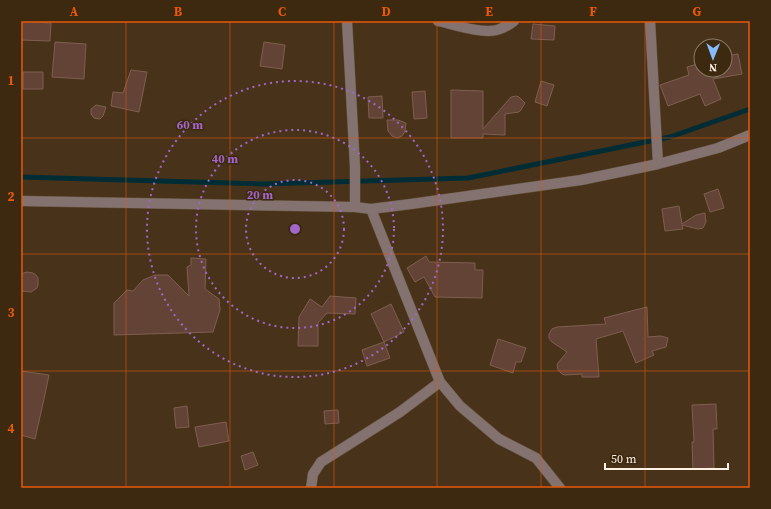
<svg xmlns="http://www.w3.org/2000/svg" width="771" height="509" font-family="'Source Serif 4',serif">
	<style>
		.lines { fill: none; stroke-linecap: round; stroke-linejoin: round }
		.stream { stroke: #002d35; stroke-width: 5 }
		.building { fill: #624336; stroke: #7f5e50 }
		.minor-casing { stroke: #65513a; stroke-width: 11 }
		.minor { stroke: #837270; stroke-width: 10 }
		.grid { fill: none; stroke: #e8590c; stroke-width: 1; stroke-opacity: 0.55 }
		.ring { fill: none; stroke: #a367ca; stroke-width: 2; stroke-dasharray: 2 4 }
		.centre { fill: #a367ca; stroke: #3d2810; stroke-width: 2 }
		.ring-label { font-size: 12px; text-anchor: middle; font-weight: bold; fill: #a367ca; stroke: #3d2810; stroke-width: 3; stroke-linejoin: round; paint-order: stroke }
		.neatline { fill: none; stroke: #e8590c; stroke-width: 1.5 }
		.grid-label { font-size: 13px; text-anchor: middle; font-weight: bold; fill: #e8590c }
	</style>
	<rect width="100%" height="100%" fill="#48331a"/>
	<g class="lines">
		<path class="stream" d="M21 177 262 184 468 178 670 137 750 109"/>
	</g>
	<path class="building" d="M21 21 51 23 50 41 21 40Z
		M533 24 555 26 554 40 531 39Z
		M55 42 86 44 84 79 52 77Z
		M264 42 285 45 282 69 260 66Z
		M738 54 742 74 713 79 721 99 705 106 700 94 668 106 660 85 689 75 687 67 701 63V70H725V56Z
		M131 70 147 72 139 112 111 106 113 92 123 93Z
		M23 72H43V89H23Z
		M541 81 554 85 547 106 535 102Z
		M451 90 483 91V129L511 97 516 96 519 97 525 103 521 110 519 112 505 114V135L483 134V138H451Z
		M425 91 427 118 414 119 412 92Z
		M382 96 383 118H369L368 97Z
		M96 105 106 107 103 116 100 119 94 118 91 114V109Z
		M387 120H398L406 123 405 131 404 133 402 136 397 138 392 136 388 131Z
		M718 189 724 208 710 212 704 194Z
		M679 206 682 224 696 215 705 213 706 222 703 228 698 229 682 225 683 229 665 231 662 209Z
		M426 256 429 262 475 263V270H483L482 298 435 297 424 277 415 282 407 268Z
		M191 258 206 259 205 289 219 299 220 310 213 332 114 335V303L127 290 133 291 143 280 155 275H168L189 296 187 267 191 265Z
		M27 272 33 273 36 275 38 278V285L37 288 31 292 21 291V274Z
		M330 296 356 298 355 314 327 313 318 323V346H298L299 317 310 299 322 307Z
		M391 304 404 332 384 342 371 314Z
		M647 307 648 337 661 336 668 338 666 347 652 351 654 355 636 363 623 331 596 339 599 377H582V374L565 375 562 374 558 370 557 365 558 363 567 352 552 342 549 338V334L552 329 557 327 606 324 604 318Z
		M498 339 526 348 521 362H516L513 373 490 365Z
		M384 342 390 358 367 366 362 350Z
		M21 371 49 375 44 399 35 439 21 435Z
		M716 404 717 429H713L714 468 693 469 692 442H694L692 405Z
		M187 406 189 427 176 428 174 408Z
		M338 410 339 423 325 424 324 411Z
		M226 422 229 441 199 447 195 427Z
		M253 452 258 465 245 470 241 456Z"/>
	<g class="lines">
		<g class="minor-casing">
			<path id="minor" d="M347 21 355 167V207
				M438 21C455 25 482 34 497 30 504 28 509 25 514 21
				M650 21 658 164
				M21 201 355 207 371 209 411 204 581 180 658 164 718 148 750 135
				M371 209 440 382 460 406 499 439 536 458 560 488
				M311 488 313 474 321 462 400 412 440 382"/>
		</g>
		<use href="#minor" class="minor"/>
	</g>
	<path class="grid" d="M126 21V488M230 21V488M334 21V488M437 21V488M541 21V488M645 21V488M21 138H750M21 254H750M21 371H750"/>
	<g class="ring">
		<circle cx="295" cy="229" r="49"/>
		<circle cx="295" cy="229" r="99"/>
		<circle cx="295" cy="229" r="148"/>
	</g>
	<circle cx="295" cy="229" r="6" class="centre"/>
	<g class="ring-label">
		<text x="190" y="129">60 m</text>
		<text x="225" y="163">40 m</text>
		<text x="260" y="199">20 m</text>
	</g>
	<rect width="771" height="509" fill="none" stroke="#3d2810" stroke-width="44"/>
	<g transform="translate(713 58) rotate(181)"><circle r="19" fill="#3d2810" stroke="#8b7864"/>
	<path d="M0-3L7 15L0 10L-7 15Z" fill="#85bbfb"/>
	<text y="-6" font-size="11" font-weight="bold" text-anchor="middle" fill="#fff1e3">N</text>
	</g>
	<path d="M605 463v6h123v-6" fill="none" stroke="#fff1e3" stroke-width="2"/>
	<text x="611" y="463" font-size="12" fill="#fff1e3" stroke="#3d2810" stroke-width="3" paint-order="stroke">50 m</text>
	<rect x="22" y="22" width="727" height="465" class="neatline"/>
	<g class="grid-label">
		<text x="74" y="16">A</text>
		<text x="178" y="16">B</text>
		<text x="282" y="16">C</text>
		<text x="386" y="16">D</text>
		<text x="489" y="16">E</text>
		<text x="593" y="16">F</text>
		<text x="697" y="16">G</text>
		<text x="11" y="85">1</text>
		<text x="11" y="201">2</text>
		<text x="11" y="317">3</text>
		<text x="11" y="433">4</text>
	</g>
</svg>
